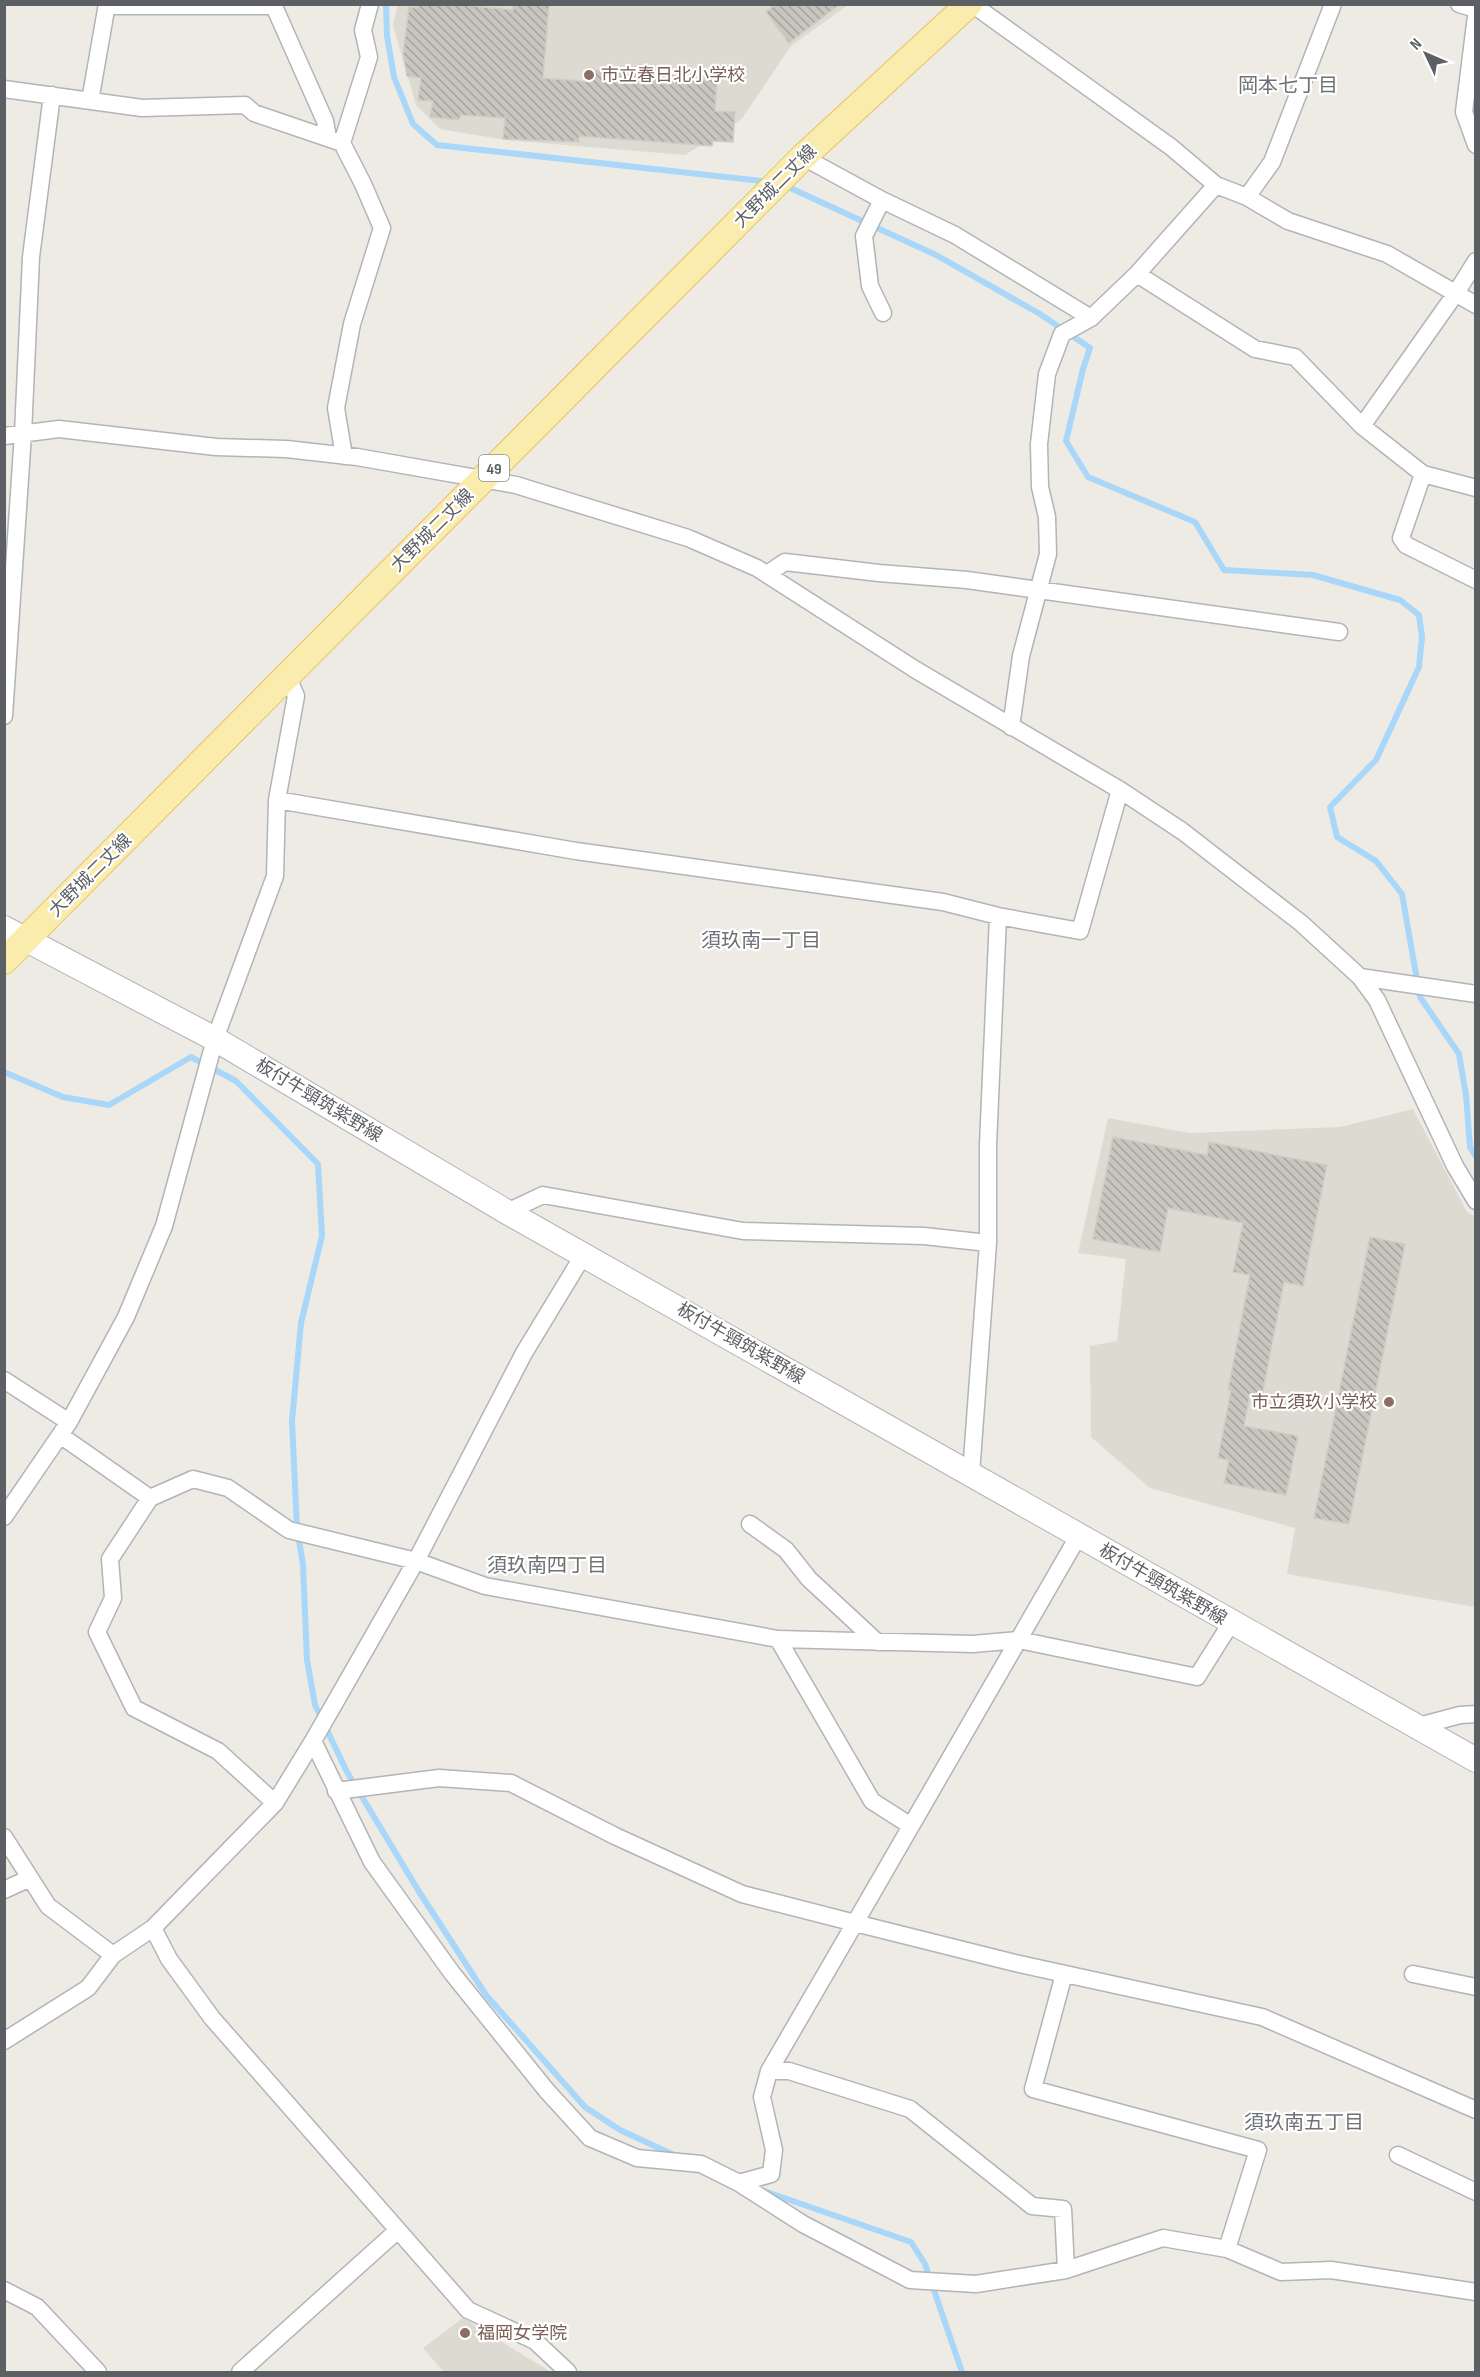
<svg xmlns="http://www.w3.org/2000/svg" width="1480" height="2377" font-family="'Sofia Sans Condensed','Noto Sans JP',sans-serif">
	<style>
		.education { fill: #dddad2 }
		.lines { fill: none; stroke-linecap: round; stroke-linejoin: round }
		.stream { stroke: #a8d7fa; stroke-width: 6 }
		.building { fill: url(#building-back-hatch); stroke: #d2cdc2; stroke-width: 1.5 }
		.street-casing { stroke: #b1b4b8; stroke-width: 19 }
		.secondary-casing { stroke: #b0b3b8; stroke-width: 26 }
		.primary-casing { stroke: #e9c161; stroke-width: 28 }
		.street { stroke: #fff; stroke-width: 16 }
		.secondary { stroke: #fff; stroke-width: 24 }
		.primary { stroke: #faecac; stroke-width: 26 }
		.education-dot { fill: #8d6e63; stroke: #fff; stroke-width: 2 }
		.labels { text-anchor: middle; stroke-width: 4.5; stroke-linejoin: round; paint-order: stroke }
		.shield { fill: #fff; stroke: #8d8f92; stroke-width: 1.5 }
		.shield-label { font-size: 16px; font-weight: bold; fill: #5c5f63 }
		.education-label { font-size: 18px; fill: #785e54; stroke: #fff; text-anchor: start }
		.street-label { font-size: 18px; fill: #5c5f63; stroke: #fff }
		.neighbourhood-label { font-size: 20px; fill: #6d7175; stroke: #fff }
	</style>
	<defs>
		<pattern id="building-back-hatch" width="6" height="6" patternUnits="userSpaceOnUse" patternTransform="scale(1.5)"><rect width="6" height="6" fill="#c9c6c0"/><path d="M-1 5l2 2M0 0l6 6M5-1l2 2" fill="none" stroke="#a6a4a0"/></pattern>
	</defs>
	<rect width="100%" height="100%" fill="#edebe4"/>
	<path class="education" d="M398 4 848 5 791 46 741 120 685 155 506 140 440 129 416 105 393 25Z
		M1413 1109 1467 1212 1475 1217V1607L1287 1574 1295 1528 1150 1488 1091 1437 1090 1346 1117 1341 1126 1259 1078 1253 1108 1118 1190 1133 1340 1127Z
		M463 2318 546 2369 549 2372H444L423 2348Z"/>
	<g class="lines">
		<path class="stream" d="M386 4 387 36 394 77 413 124 437 145 770 182
			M786 186 936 255 1040 314 1090 348 1083 369 1066 441 1088 477 1195 522 1224 570 1313 575 1400 600 1419 615 1422 637 1419 667 1376 760 1330 807 1337 837 1376 861 1402 894 1420 997 1459 1054 1466 1095 1470 1147 1476 1157
			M4 1072 63 1097 109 1105 191 1057 236 1081 318 1164 322 1236 301 1323 292 1421 297 1528 303 1565 307 1660 315 1705 347 1772 418 1890 486 1995 585 2107 620 2130 674 2155
			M764 2191 911 2242 925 2264 962 2372"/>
	</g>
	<path class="building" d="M418 4H453L513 10V4H549L543 78 592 82 593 70 717 79 715 111 735 112 733 142 713 141 712 146 579 136V142L503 139 505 118 461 115 459 120 430 117 433 101 418 100 421 78 407 76 403 54 409 7 417 8Z
		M776 4H840L789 43 766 12Z
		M1113 1137 1207 1155 1209 1142 1327 1165 1303 1286 1284 1282 1262 1396 1250 1394 1244 1426 1298 1436 1286 1495 1224 1483 1229 1460 1218 1458 1231 1391 1228 1390 1250 1275 1233 1272 1243 1223 1168 1208 1160 1252 1093 1239Z
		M1370 1237 1405 1244 1349 1524 1314 1518Z"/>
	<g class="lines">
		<g class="street-casing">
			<path id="street" d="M273 4 325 121 328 138
				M972 4 1171 147 1216 185
				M1459 4 1476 9
				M107 6H273
				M1476 16 1464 112 1476 145
				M4 89 142 108 245 105 254 113 342 143
				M90 101 107 4
				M803 157 882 200 955 235 1091 318
				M1247 197 1272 162 1333 4
				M882 200 864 236 870 286 883 313
				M1137 274 1255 349 1295 357 1362 426 1423 474 1476 488
				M1362 426 1456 293 1476 261
				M4 436 59 429 216 447 286 449 357 457 516 485 688 538 757 568 916 670 1120 790 1182 831 1301 923 1360 977 1377 1000 1455 1166 1476 1201
				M344 456 336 408 352 324 382 228 363 184 342 143 369 57 363 30 370 4
				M1423 474 1401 538 1406 545 1476 580
				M767 574 785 562 879 573 967 580 1339 632
				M4 716 23 434 31 257 52 95
				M1011 727 1021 656 1048 554 1047 517 1040 487 1039 444 1047 374 1062 334 1091 318 1137 274 1216 185 1247 197 1288 221 1387 254 1476 305
				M277 800 296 696 287 675
				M1360 977 1476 994
				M507 1212 543 1195 743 1231 924 1236 988 1243V1145L998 916
				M4 1380 69 1422
				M60 1435 150 1498 110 1559 113 1598 97 1632 134 1708 218 1751 275 1803
				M971 1474 988 1243
				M150 1498 193 1479 228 1488 289 1530 416 1561 485 1586 778 1639 973 1644 1019 1640 1197 1677 1231 1623
				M4 1517 69 1422 126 1317 164 1226 215 1039 275 876 277 800 576 851 943 902 998 916 1080 931 1120 790
				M750 1524 786 1550 809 1579 877 1642
				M778 1639 872 1801 911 1826
				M1415 1727 1460 1715 1476 1714
				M313 1741 372 1862 452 1973 547 2091 590 2138 637 2158 701 2164 739 2183 803 2224 910 2280 976 2284 1066 2270 1163 2238 1227 2249 1281 2272 1331 2270 1476 2292
				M336 1791 439 1778 511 1783 615 1836 742 1894 855 1923 1079 1535
				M4 1837 48 1906 113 1955
				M4 1890 30 1878
				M153 1928 169 1959 212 2018 468 2310 535 2341 568 2372
				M1064 1974 1033 2089 1258 2150 1227 2249
				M1413 1974 1476 1987
				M4 2041 88 1988 113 1955 153 1928 275 1803 313 1741 416 1561 524 1353 584 1254
				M769 2071H789L910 2109 1032 2206 1063 2209 1066 2270
				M1398 2155 1476 2192
				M739 2183 771 2174 774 2150 762 2097 769 2071 855 1923 1015 1963 1262 2017 1476 2110
				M4 2290 37 2307 98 2372
				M240 2372 398 2230"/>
		</g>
		<g class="secondary-casing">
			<path id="secondary" d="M4 928 215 1039 507 1212 1476 1760"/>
		</g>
		<g class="primary-casing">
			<path id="primary" d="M4 961 803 157 969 4"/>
		</g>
		<use href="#street" class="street"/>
		<use href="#secondary" class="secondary"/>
		<use href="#primary" class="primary"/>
	</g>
	<g class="education-dot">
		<circle cx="589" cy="75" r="6"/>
		<circle cx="1389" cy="1402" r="6"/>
		<circle cx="465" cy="2333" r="6"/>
	</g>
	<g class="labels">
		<rect class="shield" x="479" y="455" width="30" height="26" rx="4.5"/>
		<g class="shield-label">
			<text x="494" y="474">49</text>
		</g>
		<g class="education-label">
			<text x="601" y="81">市立春日北小学校</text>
			<text x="1377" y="1408" text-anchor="end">市立須玖小学校</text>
			<text x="477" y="2339">福岡女学院</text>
		</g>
		<g class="street-label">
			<text transform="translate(775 186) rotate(-45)" y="6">大野城二丈線</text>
			<text transform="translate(432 530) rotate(-45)" y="6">大野城二丈線</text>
			<text transform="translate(90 875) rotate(-45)" y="6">大野城二丈線</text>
			<text transform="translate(319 1100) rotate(31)" y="6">板付牛頸筑紫野線</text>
			<text transform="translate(741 1343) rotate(30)" y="6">板付牛頸筑紫野線</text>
			<text transform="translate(1163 1584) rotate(30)" y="6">板付牛頸筑紫野線</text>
		</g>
		<g class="neighbourhood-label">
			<text x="1288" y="92">岡本七丁目</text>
			<text x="761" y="947">須玖南一丁目</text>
			<text x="547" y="1572">須玖南四丁目</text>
			<text x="1304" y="2129">須玖南五丁目</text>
		</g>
	</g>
	<rect width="1480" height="2377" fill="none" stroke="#5c5f63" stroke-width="12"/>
	<g transform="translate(1426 54) rotate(314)" stroke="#ffffff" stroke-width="4.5" paint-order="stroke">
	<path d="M0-4.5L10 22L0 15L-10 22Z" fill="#5c5f63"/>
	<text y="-9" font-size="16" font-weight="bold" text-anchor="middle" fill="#5c5f63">N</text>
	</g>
</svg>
